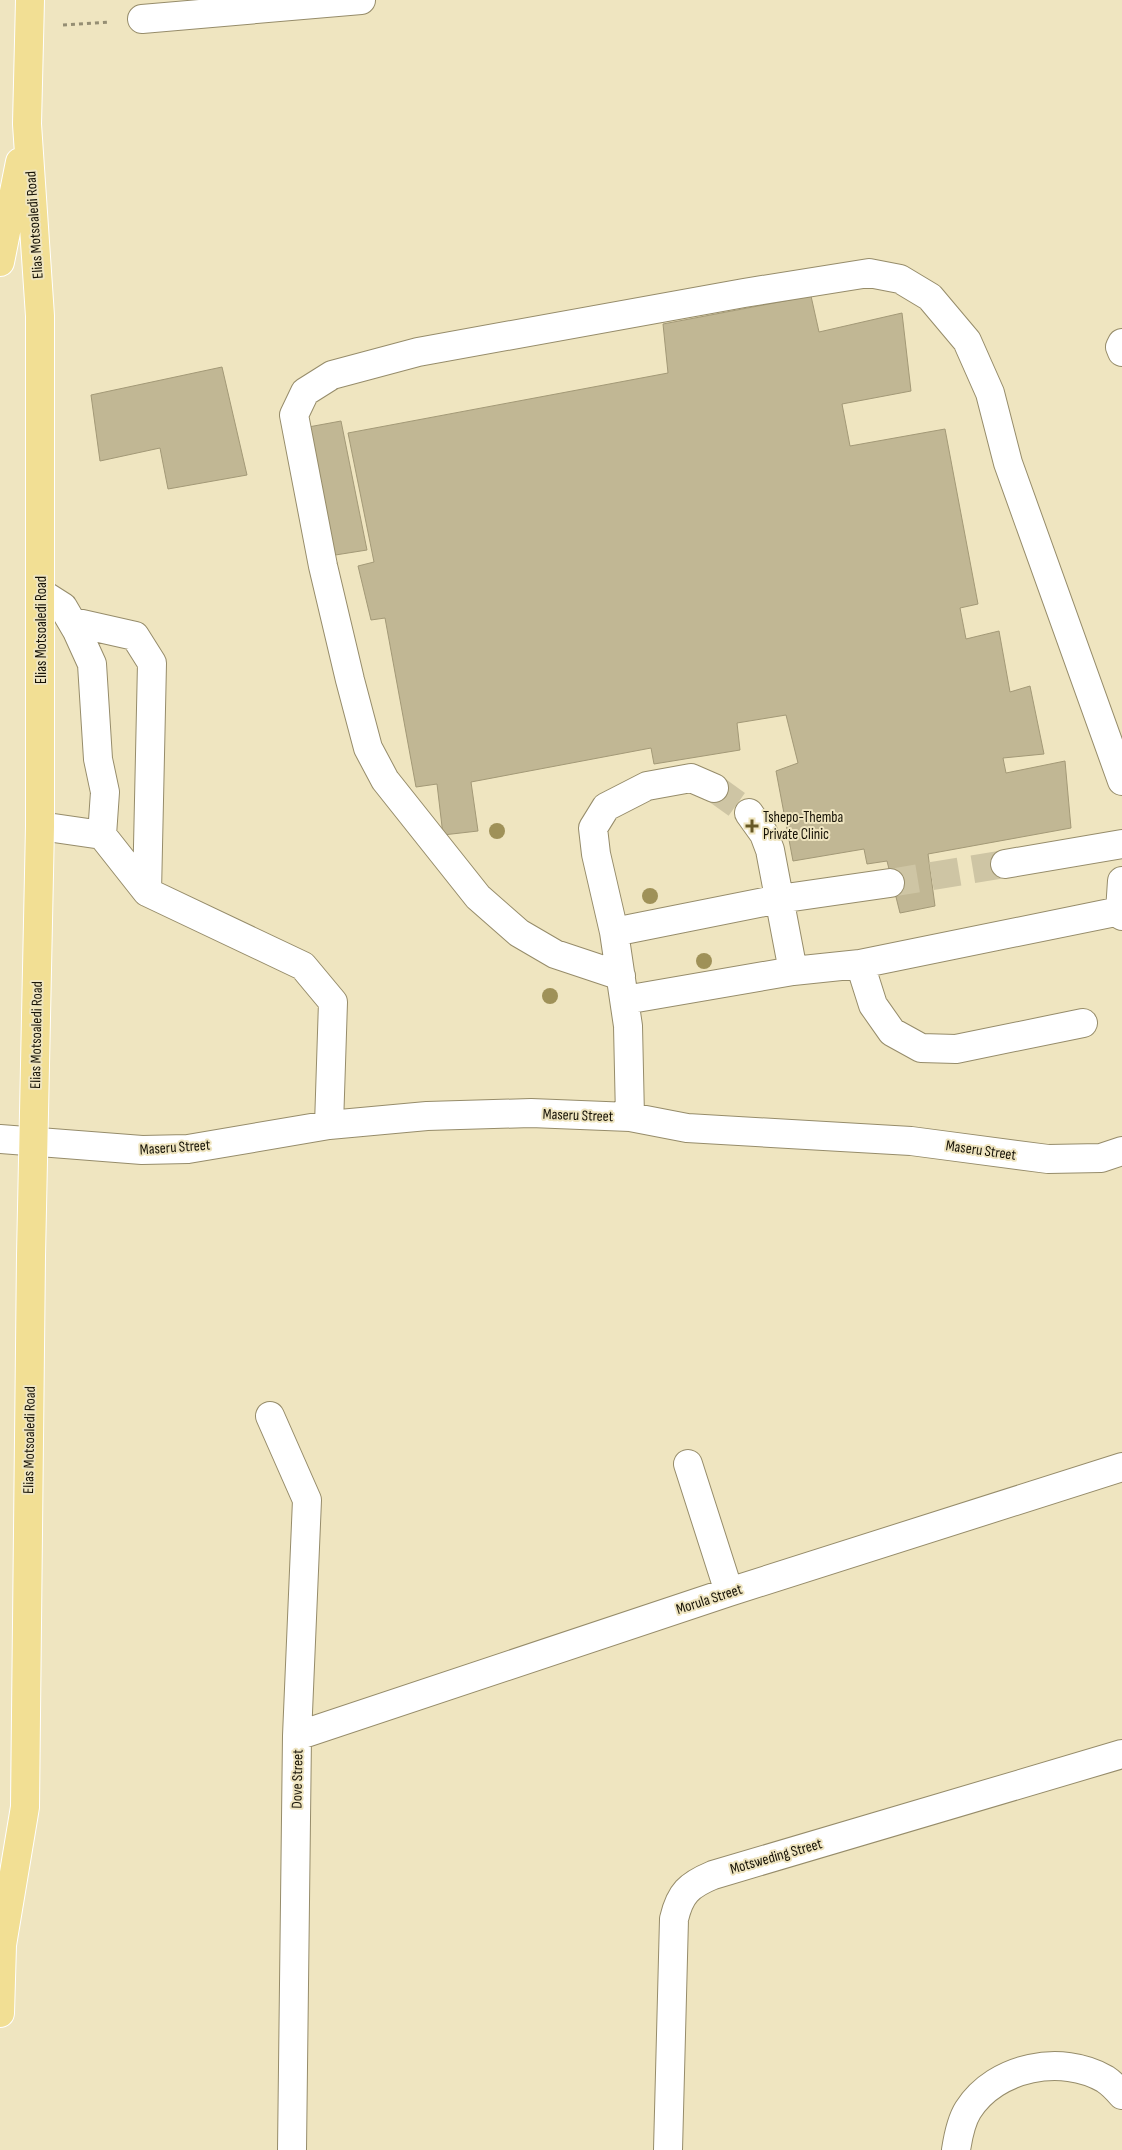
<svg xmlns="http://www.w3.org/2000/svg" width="1122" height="2150" font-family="'Sofia Sans Condensed',sans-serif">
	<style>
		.building { fill: #c1b794; stroke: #a39977 }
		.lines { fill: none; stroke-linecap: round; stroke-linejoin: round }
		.minor-tunnel { stroke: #cec5a4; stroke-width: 28; stroke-dasharray: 28 14; stroke-linecap: butt }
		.minor-casing { stroke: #968c6a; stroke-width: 30 }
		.major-casing { stroke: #fff; stroke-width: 30 }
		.path { stroke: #958e73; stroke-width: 3; stroke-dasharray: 4 4; stroke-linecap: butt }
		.minor { stroke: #fff; stroke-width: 28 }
		.major { stroke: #f2df94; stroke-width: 28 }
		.tree { fill: #9f9158 }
		.poi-dot { fill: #675926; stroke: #efe5c0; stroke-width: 2 }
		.labels { text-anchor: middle; stroke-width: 4; stroke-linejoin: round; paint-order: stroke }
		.street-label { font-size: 15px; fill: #161206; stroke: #efe5c0 }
		.poi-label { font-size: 15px; fill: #161206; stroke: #efe5c0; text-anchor: start }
	</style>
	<rect width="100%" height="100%" fill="#efe5c0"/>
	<path class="building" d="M811 296 819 332 902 313 911 391 842 404 850 446 945 429 978 604 960 608 966 639 999 631 1010 692 1030 686 1044 754 1003 758 1006 773 1065 761 1071 828 928 854 935 906 900 913 887 861 867 864 864 849 793 861 776 771 798 763 786 715 737 723 740 750 654 764 651 748 471 782 478 831 443 835 437 784 416 787 385 618 371 620 358 566 374 562 348 433 668 373 663 324Z
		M222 367 247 475 168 489 160 448 100 461 91 395Z
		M341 421 367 550 329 556 303 428Z"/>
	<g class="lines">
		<path class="minor-tunnel" d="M714 788 749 813
			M890 883 1005 864"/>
		<g class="minor-casing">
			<path id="minor" d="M142 19 361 0
				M1122 343 1120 347 1122 352
				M41 593 63 607 77 631 92 664 98 759 105 792 102 835 147 892 303 966 333 1002 329 1125
				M73 622 135 636 152 663 147 892
				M749 813 764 834 770 850 793 971
				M40 826 102 835
				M1005 864 1122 844
				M1122 881 1120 911 1122 916
				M614 932 779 899 890 883
				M860 964 873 1005 892 1032 921 1048 956 1049 1083 1023
				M621 976 555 954 519 933 478 897 385 780 368 748 350 680 323 566 294 415 305 392 332 375 418 352 744 293 869 273 900 279 930 297 967 341 990 393 1008 463 1122 781
				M625 1000 793 971 860 964 1120 911
				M630 1117 628 1026 614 932 596 854 593 828 606 807 647 786 691 778 714 788
				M0 1139 142 1150 188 1149 329 1125 427 1116 531 1113 630 1117 687 1128 911 1141 1048 1159 1101 1158 1122 1151
				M270 1416 307 1500 297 1736 292 2150
				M688 1464 729 1592
				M297 1736 729 1592 1122 1467
				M668 2150 674 1919C680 1893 689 1885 713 1875L1122 1754
				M956 2150C958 2137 961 2121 968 2110 996 2066 1062 2054 1105 2079 1111 2083 1117 2089 1122 2095"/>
		</g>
		<g class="major-casing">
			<path id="major" d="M0 262 20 162
				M0 2013 2 1945 25 1807 31 1256 40 826V316L27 124 30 0"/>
		</g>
		<path class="path" d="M63 25 109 22"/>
		<use href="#minor" class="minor"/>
		<use href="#major" class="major"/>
	</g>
	<g class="tree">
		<circle cx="497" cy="831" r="8"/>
		<circle cx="650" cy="896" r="8"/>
		<circle cx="704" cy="961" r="8"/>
		<circle cx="550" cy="996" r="8"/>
	</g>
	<path class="poi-dot" d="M749.5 818.5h5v5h5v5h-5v5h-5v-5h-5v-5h5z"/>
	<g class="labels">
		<g class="street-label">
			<text transform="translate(34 225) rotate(-94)" y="5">Elias Motsoaledi Road</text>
			<text transform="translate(41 630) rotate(-90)" y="5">Elias Motsoaledi Road</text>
			<text transform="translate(36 1035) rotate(-89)" y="5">Elias Motsoaledi Road</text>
			<text transform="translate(578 1115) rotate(2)" y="5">Maseru Street</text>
			<text transform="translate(175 1147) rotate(-4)" y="5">Maseru Street</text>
			<text transform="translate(981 1150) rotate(8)" y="5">Maseru Street</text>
			<text transform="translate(29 1440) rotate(-89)" y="5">Elias Motsoaledi Road</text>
			<text transform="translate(709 1599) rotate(-18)" y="5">Morula Street</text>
			<text transform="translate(297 1779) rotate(-89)" y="5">Dove Street</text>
			<text transform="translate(776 1856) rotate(-16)" y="5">Motsweding Street</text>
		</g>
		<g class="poi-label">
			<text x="763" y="822">Tshepo-Themba<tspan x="763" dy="17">Private Clinic</tspan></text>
		</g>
	</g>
</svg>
